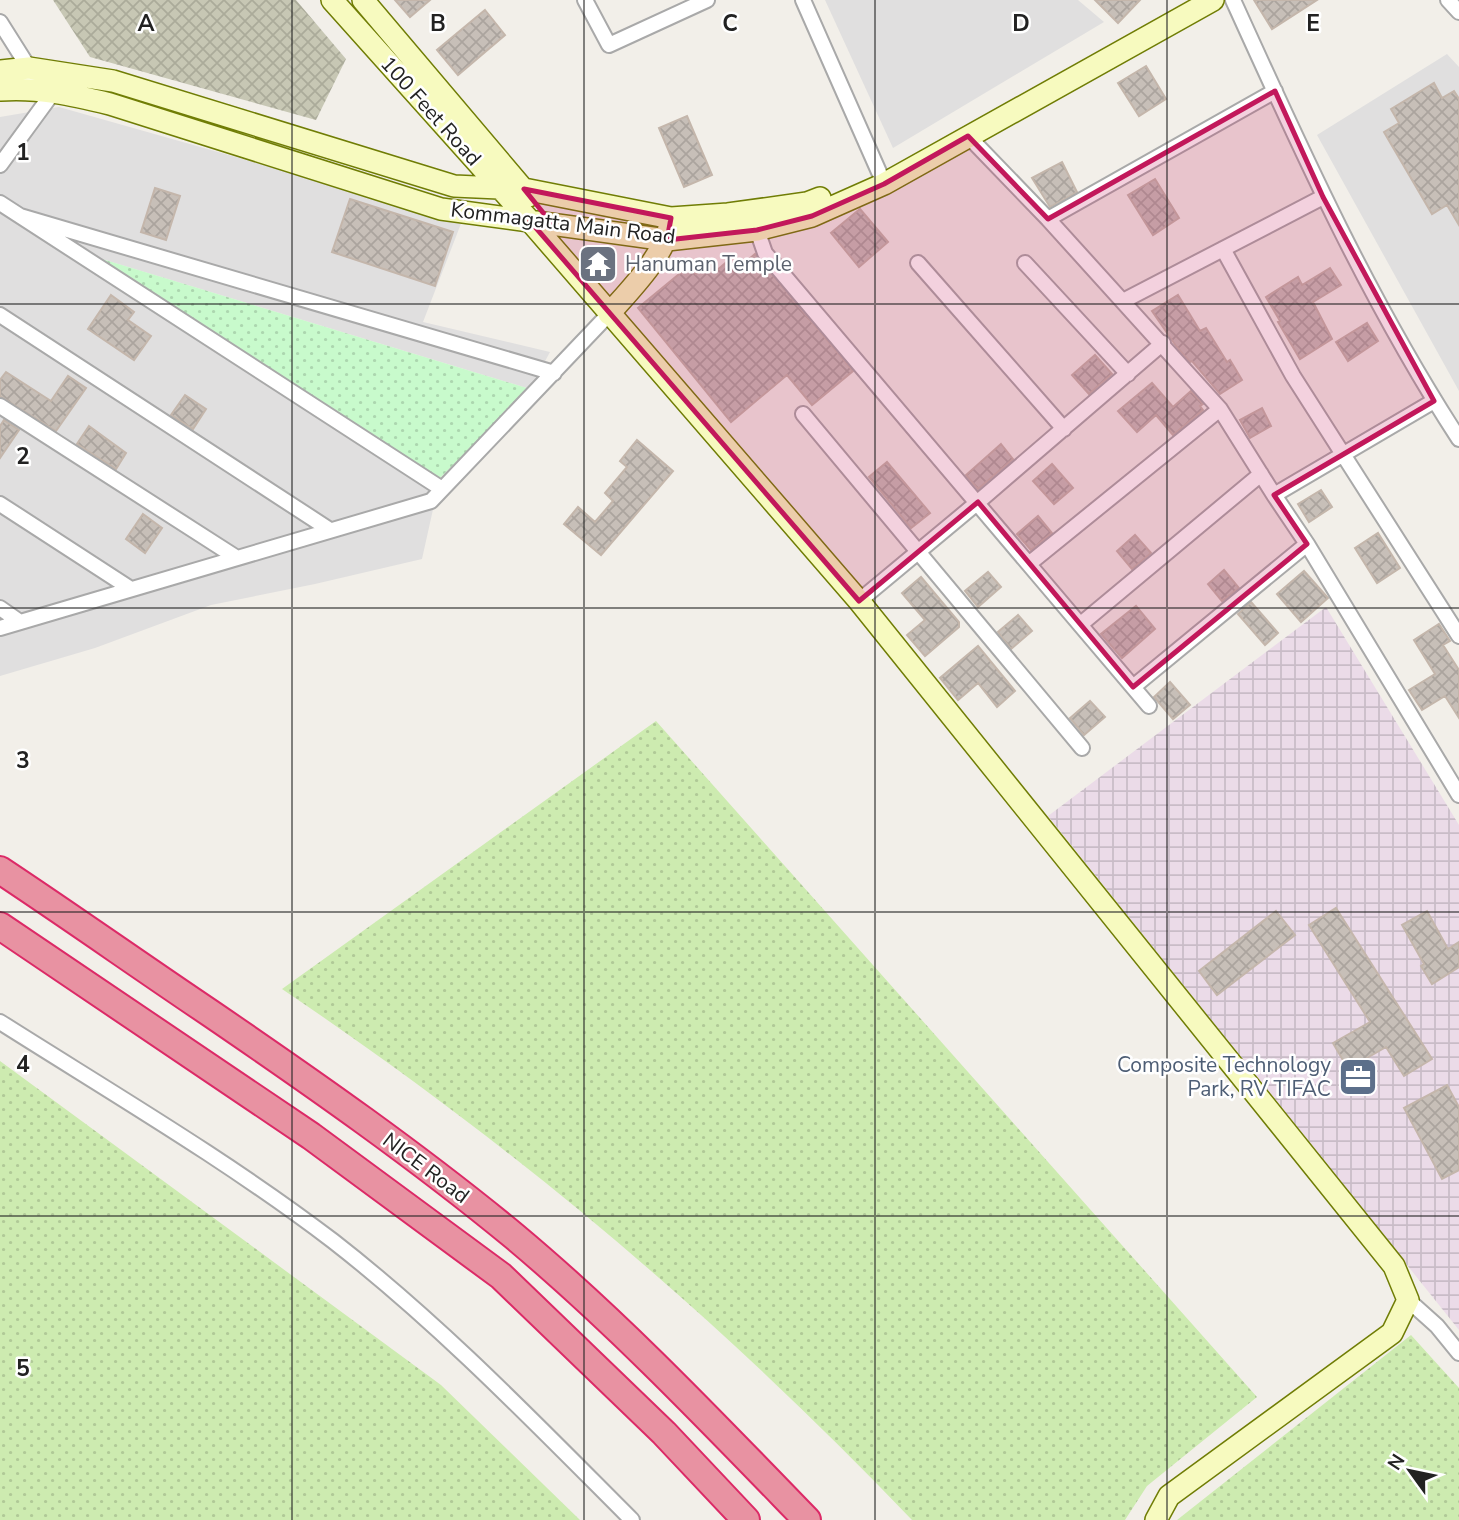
<svg xmlns="http://www.w3.org/2000/svg" width="1459" height="1520" font-family="'Nunito Sans',sans-serif">
	<style>
		.residential { fill: #e0dfdf }
		.industrial { fill: url(#industrial-grid) }
		.construction { fill: url(#construction-cross-hatch) }
		.grass { fill: url(#grass-dots) }
		.park { fill: url(#park-dots) }
		.building { fill: url(#building-cross-hatch); stroke: #c4b6ab; stroke-width: 2 }
		.lines { fill: none; stroke-linecap: round; stroke-linejoin: round }
		.street-casing { stroke: #a9a9a9; stroke-width: 18 }
		.secondary-casing { stroke: #707d05; stroke-width: 24 }
		.highway-casing { stroke: #dc2a67; stroke-width: 30 }
		.street { stroke: #fff; stroke-width: 14 }
		.secondary { stroke: #f7fabf; stroke-width: 21 }
		.highway { stroke: #e892a2; stroke-width: 26 }
		.marked { fill: #c2185b; fill-opacity: 0.2; stroke: #c2185b; stroke-width: 5; stroke-linejoin: round }
		.grid { fill: none; stroke: #222; stroke-width: 2; stroke-opacity: 0.55 }
		.labels { text-anchor: middle; stroke-width: 5; stroke-linejoin: round; paint-order: stroke }
		.street-label { font-size: 21px; fill: #222; stroke: #fff }
		.worship-label { font-size: 21px; fill: #5b616d; stroke: #fff; text-anchor: start }
		.service-label { font-size: 21px; fill: #4e5e75; stroke: #fff; text-anchor: end }
		.grid-label { font-size: 23px; text-anchor: middle; font-weight: bold; fill: #222; stroke: #fff; stroke-width: 5; stroke-linejoin: round; paint-order: stroke }
	</style>
	<defs>
		<pattern id="industrial-grid" width="8" height="8" patternUnits="userSpaceOnUse" patternTransform="scale(1.75)"><rect width="8" height="8" fill="#ebdbe8"/><path d="M0 4h8M4 0v8" fill="none" stroke="#c9bcc7"/></pattern>
		<pattern id="construction-cross-hatch" width="8" height="8" patternUnits="userSpaceOnUse" patternTransform="scale(1.75)"><rect width="8" height="8" fill="#c7c7b4"/><path d="M0 0l8 8M0 8l8-8" fill="none" stroke="#abab9a"/></pattern>
		<pattern id="grass-dots" width="8" height="8" patternUnits="userSpaceOnUse" patternTransform="scale(1.75)"><rect width="8" height="8" fill="#cdebb0"/><path d="M2 2h.1M6 6h.1" fill="none" stroke="#b0c997" stroke-width="1.8" stroke-linecap="round"/></pattern>
		<pattern id="park-dots" width="8" height="8" patternUnits="userSpaceOnUse" patternTransform="scale(1.75)"><rect width="8" height="8" fill="#c8facc"/><path d="M2 2h.1M6 6h.1" fill="none" stroke="#acd6af" stroke-width="1.8" stroke-linecap="round"/></pattern>
		<pattern id="building-cross-hatch" width="8" height="8" patternUnits="userSpaceOnUse" patternTransform="scale(1.75)"><rect width="8" height="8" fill="#c7bfb8"/><path d="M0 0l8 8M0 8l8-8" fill="none" stroke="#aba49e"/></pattern>
	</defs>
	<rect width="100%" height="100%" fill="#f2efe9"/>
	<path class="residential" d="M825 0H1078L1104 22 893 148Z
		M1447 54 1459 67V391L1317 135Z
		M59 107 462 221 423 322 550 352 530 389 105 260 440 478 422 559 315 584 211 605 95 648 0 676V117Z"/>
	<path class="industrial" d="M1326 607 1459 825V1330L1048 816Z"/>
	<path class="construction" d="M53 0H296L346 59 316 120 90 57Z"/>
	<path class="grass" d="M656 721 1257 1397 1147 1486 1125 1520H912C718 1317 515 1146 282 989Z
		M0 1061 441 1385 580 1520H0Z
		M1411 1335 1459 1388V1520H1177Z"/>
	<path class="park" d="M102 259 530 389 440 478Z"/>
	<path class="building" d="M395 0H430L410 17Z
		M1095 0H1140L1118 23Z
		M1254 0H1317L1272 29Z
		M485 10 505 35 458 75 437 50Z
		M1146 66 1166 99 1139 116 1118 83Z
		M1434 83 1442 98 1454 91 1459 99V225L1447 205 1432 214 1384 132 1399 123 1391 109Z
		M687 116 712 175 684 187 659 128Z
		M1062 162 1077 192 1050 207 1032 178Z
		M1155 179 1179 218 1153 235 1128 195Z
		M155 188 180 196 166 240 141 232Z
		M350 199 453 232 435 286 332 252Z
		M860 209 888 242 859 267 831 233Z
		M755 254 853 371 812 405 787 375 731 422 638 308 689 266 696 274 709 263 716 271 729 260 737 269Z
		M1330 268 1341 285 1313 302 1332 339 1300 359 1278 322 1280 321 1266 297 1298 277 1302 285Z
		M111 295 134 312 128 320 151 336 134 360 88 329Z
		M1178 295 1200 331 1206 328 1227 362 1230 360 1242 380 1220 394 1192 361 1190 362 1176 346 1152 311Z
		M1367 323 1378 341 1348 361 1336 342Z
		M1095 355 1112 374 1089 394 1072 375Z
		M6 372 51 401 68 376 86 388 56 431 0 396V380Z
		M1152 383 1173 407 1191 391 1203 404 1200 406 1203 410 1173 435 1156 415 1137 432 1118 411Z
		M185 395 206 409 193 429 171 415Z
		M1262 408 1271 426 1250 438 1240 420Z
		M4 420 19 430 0 458V426Z
		M89 426 126 453 116 469 77 444Z
		M637 440 673 471 601 555 564 524 578 507 595 522 613 501 605 493 627 467 620 461Z
		M1001 444 1013 459 978 489 966 475Z
		M887 462 930 513 911 528 869 477Z
		M1052 464 1073 488 1054 504 1033 481Z
		M1321 490 1332 507 1309 522 1298 504Z
		M143 514 162 528 145 553 126 539Z
		M1038 516 1052 533 1031 550 1017 534Z
		M1378 533 1400 568 1377 583 1355 548Z
		M1135 535 1151 553 1132 569 1117 551Z
		M1224 570 1239 588 1222 601 1208 584Z
		M1304 571 1328 598 1301 622 1277 594Z
		M988 572 1001 587 978 607 965 591Z
		M921 577 959 622V627L925 656 907 635 925 620 902 593Z
		M1251 602 1278 633 1265 645 1238 614Z
		M1136 606 1155 629 1122 658 1101 634Z
		M1018 615 1032 631 1011 649 998 632Z
		M1439 624 1450 641 1443 645 1459 670V718L1445 696 1422 710 1409 690 1435 674 1414 640Z
		M978 646 1015 691 997 707 978 683 958 700 940 678Z
		M1170 682 1190 705 1173 719 1154 697Z
		M1090 701 1105 717 1084 735 1070 718Z
		M1336 908 1432 1059 1404 1076 1386 1047 1348 1069 1333 1043 1370 1022 1309 925Z
		M1276 911 1295 935 1217 995 1199 971Z
		M1427 911 1448 949 1459 942V967L1432 984 1421 966 1424 964 1402 925Z
		M1447 1085 1459 1107V1170L1442 1179 1404 1108Z"/>
	<g class="lines">
		<g class="street-casing">
			<path id="street" d="M585 0 609 45 707 0
				M803 0 879 172
				M1233 0C1301 150 1369 301 1459 439
				M1448 0 1459 12
				M0 22 29 68V76
				M968 136 1048 219 1220 409 1274 495
				M0 165 57 87
				M0 203 442 489
				M20 216 554 373
				M1048 219 1275 91
				M757 230 765 253 1149 706
				M1223 249 1293 376 1459 636
				M918 263 1064 429
				M1025 263 1128 374
				M1123 301 1323 197
				M0 315 330 530
				M1434 401 1274 495 1307 544 1459 795
				M0 406 237 558
				M803 414 1082 748
				M0 504 131 589
				M1030 563 1220 409
				M859 601 978 502 1163 343
				M0 608 20 622
				M1081 624 1261 474
				M0 628 431 501 609 314
				M1133 687 1307 544
				M0 1022C112 1093 228 1161 333 1241 441 1325 536 1424 632 1520
				M1408 1300 1437 1326 1459 1353"/>
		</g>
		<g class="secondary-casing">
			<path id="secondary" d="M332 0 530 221 859 601 1394 1266 1408 1300 1392 1333 1169 1496 1156 1520
				M363 0 529 196
				M0 71 29 68 113 81 454 186 524 189 671 218 728 214 807 203 820 198
				M0 90C38 87 73 95 110 104L441 209 667 240 757 230 812 216 884 184 1213 0
				M609 314C628 292 663 257 669 228"/>
		</g>
		<g class="highway-casing">
			<path id="highway" d="M0 870C71 917 140 966 210 1013 314 1084 417 1156 514 1236 618 1323 712 1422 807 1520
				M0 926 311 1136 501 1276 664 1433 746 1520"/>
		</g>
		<use href="#street" class="street"/>
		<use href="#secondary" class="secondary"/>
		<use href="#highway" class="highway"/>
	</g>
	<path class="marked" d="M1275 91 1323 197 1434 401 1274 495 1307 544 1133 687 978 502 859 601 530 221 553 225 524 189 671 218 667 240 757 230 812 216 884 184 968 136 1048 219Z"/>
	<path class="grid" d="M292 0V1520M584 0V1520M875 0V1520M1167 0V1520M0 304H1459M0 608H1459M0 912H1459M0 1216H1459"/>
	<defs>
		<g id="temple-square" transform="scale(2.0125)"><rect x="-9" y="-9" width="18" height="18" rx="4" fill="#6b7280" stroke="#fff"/><path d="M0-6L5-2H3V0L6.5 2.5H4V6H1.5V3h-3V6H-4V2.5H-6.5L-3 0V-2H-5Z" fill="#fff"/></g>
		<g id="office-square" transform="scale(2.0125)"><rect x="-9" y="-9" width="18" height="18" rx="4" fill="#5c6f8a" stroke="#fff"/><path d="M-6-3h4V-5.5h4V-3h4V5H-6ZM-1-4.5V-3h2v-1.5ZM-6 0V1H6V0Z" fill="#fff"/></g>
	</defs>
	<g fill-rule="evenodd">
		<use href="#temple-square" x="598" y="264"/>
		<use href="#office-square" x="1358" y="1077"/>
	</g>
	<g class="labels">
		<g class="street-label">
			<text transform="translate(431 111) rotate(48)" y="7">100 Feet Road</text>
			<text transform="translate(563 223) rotate(7)" y="7">Kommagatta Main Road</text>
			<text transform="translate(426 1168) rotate(37)" y="7">NICE Road</text>
		</g>
		<g class="worship-label">
			<text x="625" y="271">Hanuman Temple</text>
		</g>
		<g class="service-label">
			<text x="1331" y="1072">Composite Technology<tspan x="1331" dy="24">Park, RV TIFAC</tspan></text>
		</g>
	</g>
	<g class="grid-label">
		<text x="146" y="31">A</text>
		<text x="438" y="31">B</text>
		<text x="730" y="31">C</text>
		<text x="1021" y="31">D</text>
		<text x="1313" y="31">E</text>
		<text x="23" y="160">1</text>
		<text x="23" y="464">2</text>
		<text x="23" y="768">3</text>
		<text x="23" y="1072">4</text>
		<text x="23" y="1376">5</text>
	</g>
	<g transform="translate(1410 1471) rotate(303)" stroke="#ffffff" stroke-width="5" paint-order="stroke">
	<path d="M0-5L12 26L0 18L-12 26Z" fill="#222222"/>
	<text y="-10" font-size="19" font-weight="bold" text-anchor="middle" fill="#222222">N</text>
	</g>
</svg>
